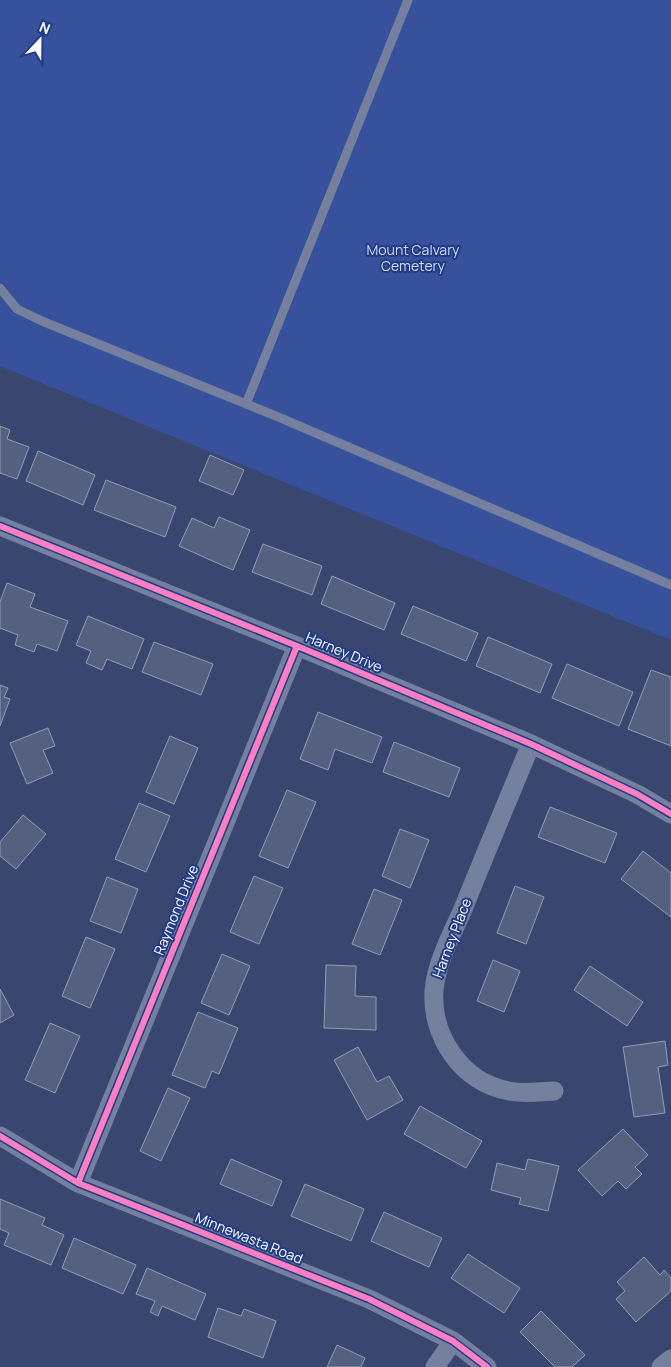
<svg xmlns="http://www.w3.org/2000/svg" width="671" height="1367" font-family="Manrope,sans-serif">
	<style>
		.green { fill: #37519d }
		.building { fill: #556080; stroke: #939cb4 }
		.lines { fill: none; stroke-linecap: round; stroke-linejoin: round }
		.lane { stroke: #757f9e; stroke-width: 9 }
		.street { stroke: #757f9e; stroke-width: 19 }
		.cycleway-casing { stroke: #223b87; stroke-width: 9 }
		.cycleway { stroke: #ff80c0; stroke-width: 6 }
		.labels { text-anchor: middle; stroke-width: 4; stroke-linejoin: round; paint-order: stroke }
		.park-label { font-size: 14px; fill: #d1dbf7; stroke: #223b87 }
		.street-label { font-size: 14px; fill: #fff; stroke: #223b87 }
	</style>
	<rect width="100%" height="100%" fill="#394770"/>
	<path class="green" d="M0 0H671V640L0 366Z"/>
	<path class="building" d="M0 426 10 430 7 439 29 447 17 479 0 473Z
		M38 451 95 475 83 505 26 481Z
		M210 455 244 470 233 495 199 481Z
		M106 480 176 507 165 537 94 510Z
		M219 517 250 530 233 570 179 546 192 518 214 528Z
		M263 544 322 566 312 595 252 572Z
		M332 576 395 603 384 630 321 604Z
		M7 583 35 594 30 607 68 621 57 651 37 644 34 652 15 645 18 635 0 628V602Z
		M413 606 478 633 466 661 401 634Z
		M88 616 144 639 132 669 107 659 102 670 86 663 91 651 76 645Z
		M488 637 552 664 540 693 476 666Z
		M154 642 213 664 201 695 142 672Z
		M567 664 633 692 619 726 552 698Z
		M651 670 671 677V746L628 729Z
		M0 685 8 688 4 697 10 699 0 726Z
		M318 712 382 737 372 763 335 749 328 770 300 759Z
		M48 728 55 746 43 750 53 773 27 784 10 743Z
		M170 736 198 748 174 804 146 792Z
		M394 742 460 768 449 797 383 772Z
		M287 790 316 802 288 868 259 856Z
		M139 803 170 816 146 872 115 859Z
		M550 807 617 833 605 863 538 837Z
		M23 815 46 834 16 869 0 856V842Z
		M400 829 429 840 410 888 382 876Z
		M643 851 671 873V917L621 879Z
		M254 876 283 888 259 944 230 932Z
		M107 877 138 889 121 933 90 921Z
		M515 886 544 897 526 944 497 933Z
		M374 889 402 900 380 955 352 944Z
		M86 937 115 949 90 1008 62 996Z
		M222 954 250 966 229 1015 201 1003Z
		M493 960 520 971 504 1012 477 1001Z
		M326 965 356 966 355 996 376 997V1030L324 1028Z
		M590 966 643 1002 627 1026 574 990Z
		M0 989 14 1015 0 1023Z
		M198 1012 238 1028 219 1074 212 1071 205 1088 172 1075Z
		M50 1023 80 1036 55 1093 25 1080Z
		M665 1041 668 1065 658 1067 665 1113 634 1117 623 1047Z
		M358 1047 377 1082 389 1076 403 1100 367 1120 334 1060Z
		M168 1088 190 1098 161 1161 140 1151Z
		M420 1106 482 1141 466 1168 404 1134Z
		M623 1129 648 1155 635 1167 642 1174 626 1189 618 1181 602 1196 578 1170Z
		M231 1159 282 1181 272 1206 220 1184Z
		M528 1159 559 1166 548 1211 519 1204 521 1198 491 1190 497 1163 525 1170Z
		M305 1184 364 1209 351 1241 291 1216Z
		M0 1199 45 1218 42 1225 64 1235 51 1265 4 1245 9 1233 0 1229Z
		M384 1212 442 1238 429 1267 371 1241Z
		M74 1238 136 1265 123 1294 62 1268Z
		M468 1254 520 1288 504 1313 451 1278Z
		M644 1257 660 1275 664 1270 671 1278V1291L636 1322 616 1299 625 1291 617 1282Z
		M147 1268 206 1294 195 1320 162 1306 158 1316 150 1312 155 1301 136 1294Z
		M218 1308 241 1316 244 1309 276 1321 263 1358 208 1337Z
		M541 1311 585 1355 572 1367H555L520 1332Z
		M337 1345 365 1358 361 1367H327Z"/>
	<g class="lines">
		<path class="lane" d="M0 288 17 309 44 322 276 416 671 585
			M246 404 408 0"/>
		<path class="street" d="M0 526 297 646 531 744 637 794 671 814
			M531 744C508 799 485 854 463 909 452 934 436 963 434 991 431 1036 462 1083 509 1091 524 1094 539 1092 554 1091
			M0 1136 78 1183 369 1299 453 1341 487 1367
			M78 1183 297 646
			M435 1367 453 1341
			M661 1367 671 1359"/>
		<g class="cycleway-casing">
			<path id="cycleway" d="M0 526 297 646 531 744 637 794 671 814
				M0 1136 78 1183 369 1299 453 1341 487 1367
				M78 1183 297 646"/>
		</g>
		<use href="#cycleway" class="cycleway"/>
	</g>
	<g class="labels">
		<g class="park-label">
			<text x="413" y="255">Mount Calvary<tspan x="413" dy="16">Cemetery</tspan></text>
		</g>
		<g class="street-label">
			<text transform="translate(344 652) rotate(23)" y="5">Harney Drive</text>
			<text transform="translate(176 910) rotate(-68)" y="5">Raymond Drive</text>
			<text transform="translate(452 938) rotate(-69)" y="5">Harney Place</text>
			<text transform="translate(249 1238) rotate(22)" y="5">Minnewasta Road</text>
		</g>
	</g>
	<g transform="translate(40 40) rotate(22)" stroke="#223b87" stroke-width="4" paint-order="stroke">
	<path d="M0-4L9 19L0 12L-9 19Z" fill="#ffffff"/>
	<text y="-8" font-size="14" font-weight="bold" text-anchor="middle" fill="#ffffff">N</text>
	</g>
</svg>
